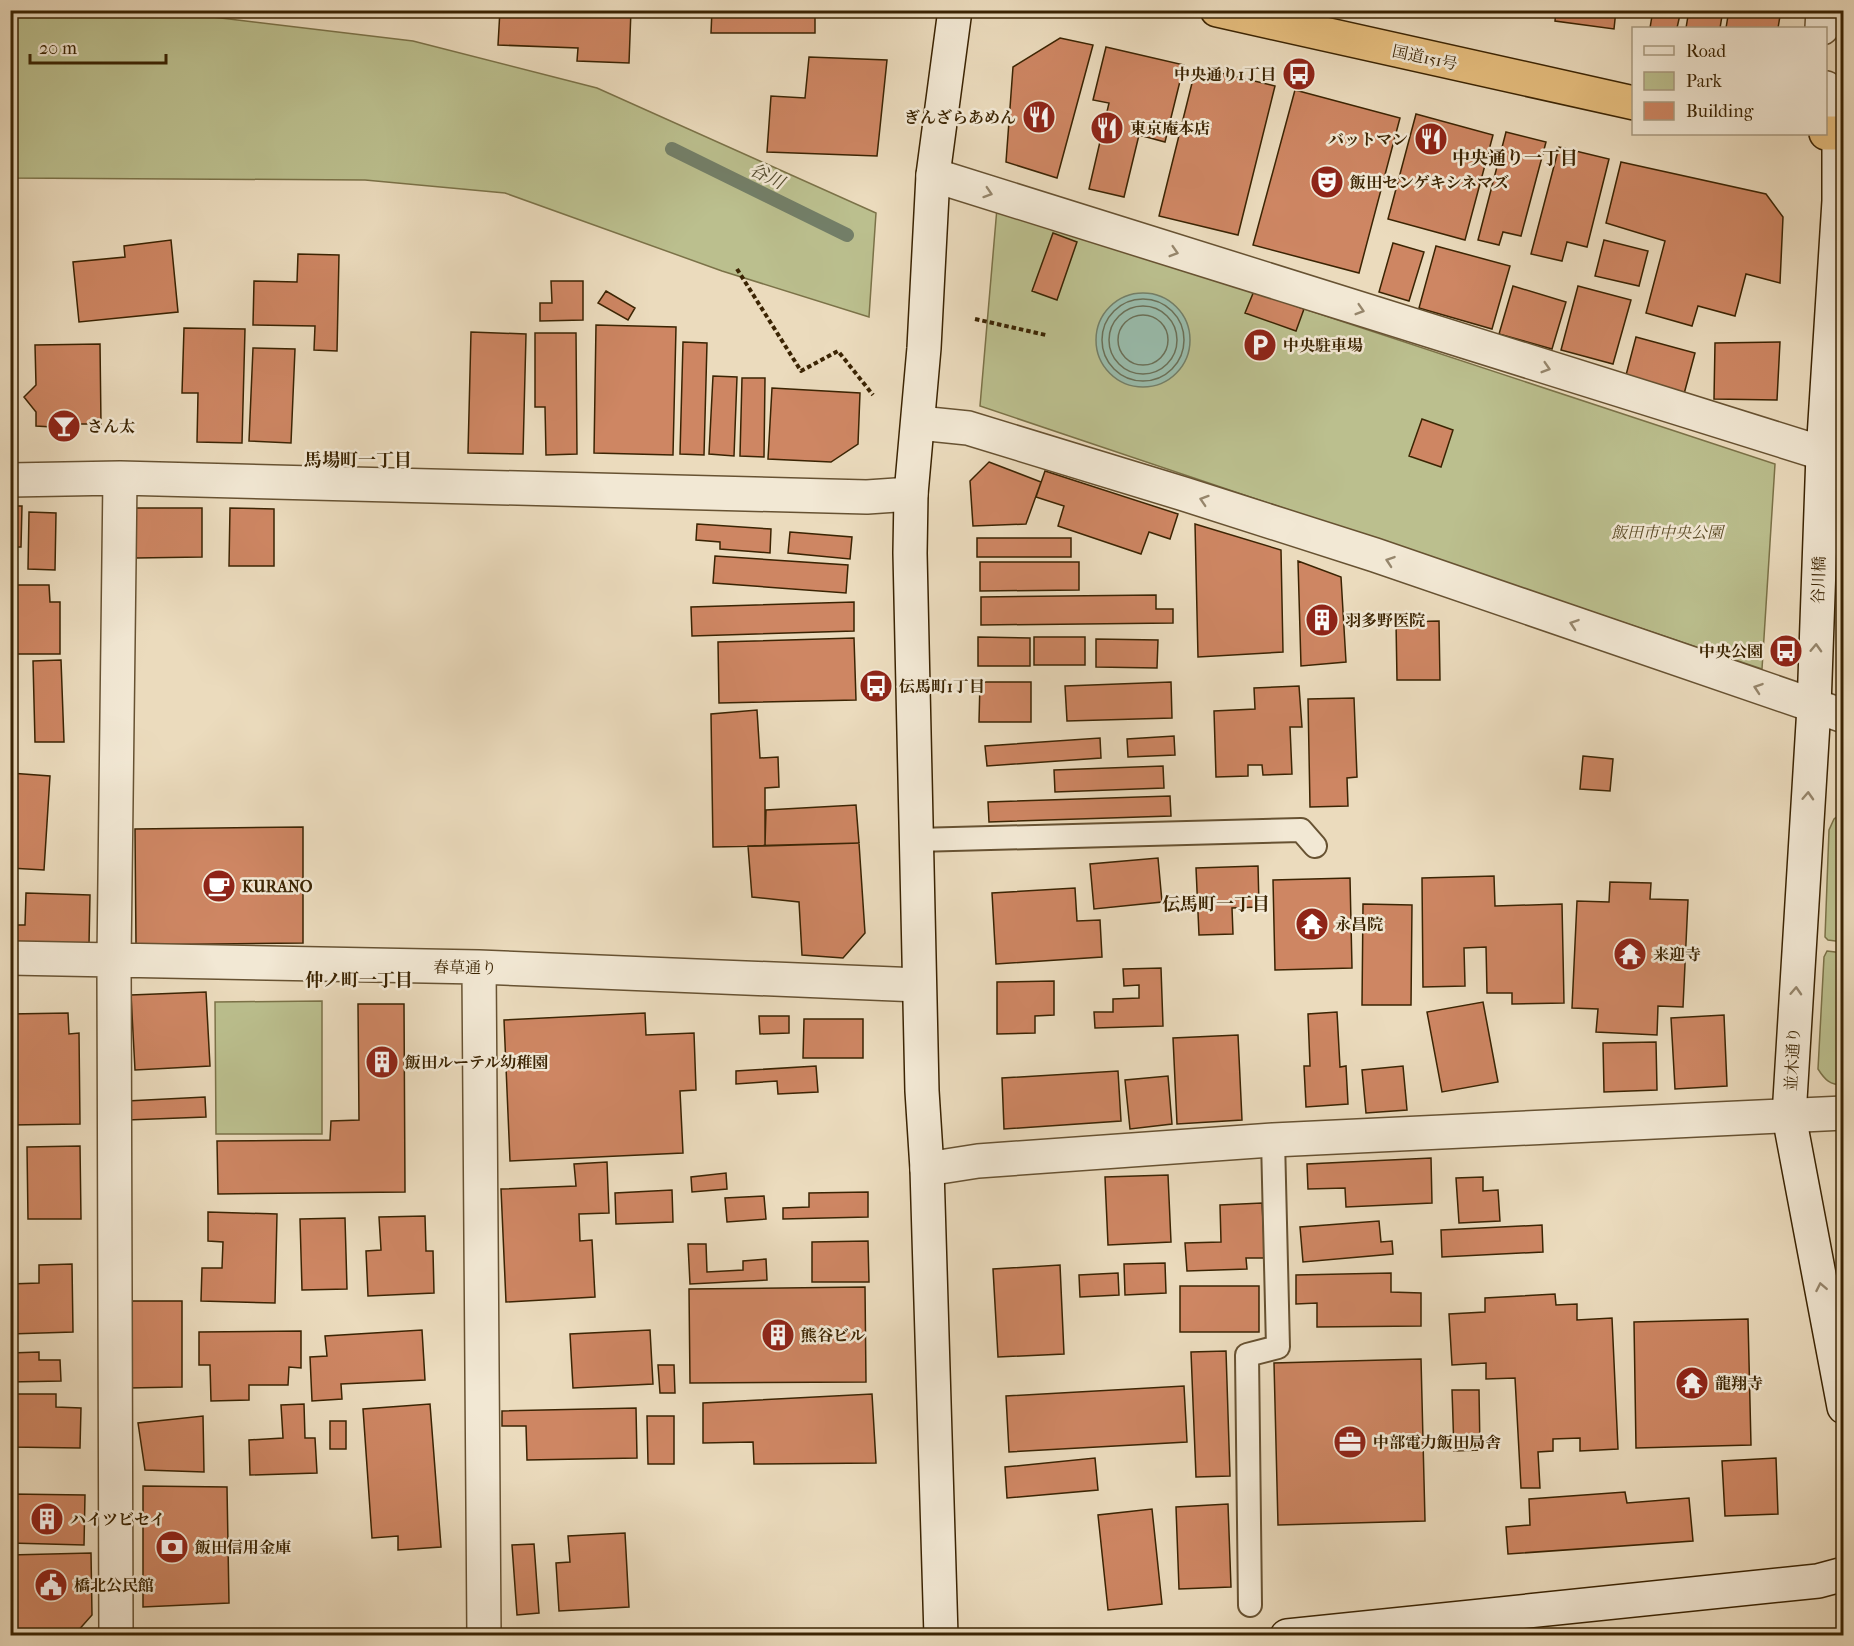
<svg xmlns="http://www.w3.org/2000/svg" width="1854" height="1646" font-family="'IM FELL French Canon','Noto Serif JP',serif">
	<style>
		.green { fill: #bbbf8e; stroke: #7b7248; stroke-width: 1.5 }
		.water { fill: #99bcac; stroke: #737f68; stroke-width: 1.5 }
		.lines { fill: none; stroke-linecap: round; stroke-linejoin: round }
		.shore { stroke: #6a7058; stroke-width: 1.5 }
		.stream { stroke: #737f68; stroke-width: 14 }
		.building { fill: #ce8663; stroke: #3b2403; stroke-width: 1.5 }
		.lane-casing { stroke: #675232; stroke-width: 26 }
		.street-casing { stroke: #675232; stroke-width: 36 }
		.secondary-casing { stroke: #3b2403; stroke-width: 36 }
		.highway-casing { stroke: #3b2403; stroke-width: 36 }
		.path { stroke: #3b2403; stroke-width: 4; stroke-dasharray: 4.5 3; stroke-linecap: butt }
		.lane { stroke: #f2e8d4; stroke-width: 22 }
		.street { stroke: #f2e8d4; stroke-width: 33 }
		.secondary { stroke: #f2e8d4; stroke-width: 33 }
		.highway { stroke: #e6be7e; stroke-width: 33 }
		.oneway { stroke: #96866c }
		.labels { text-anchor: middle; stroke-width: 5; stroke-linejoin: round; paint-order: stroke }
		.street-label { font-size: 16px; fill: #3b2403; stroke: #f2e8d4 }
		.poi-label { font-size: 16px; font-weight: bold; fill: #3b2403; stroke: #f2e8d4; text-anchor: start }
		.park-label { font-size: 16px; font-style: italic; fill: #5b4b26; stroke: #f2e8d4 }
		.neighbourhood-label { font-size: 18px; font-weight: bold; fill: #3b2403; stroke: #f2e8d4 }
		.water-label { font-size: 18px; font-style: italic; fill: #524a2d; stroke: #f2e8d4 }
	</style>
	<rect width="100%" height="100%" fill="#ebdbbd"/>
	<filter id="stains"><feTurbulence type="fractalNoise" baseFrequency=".00333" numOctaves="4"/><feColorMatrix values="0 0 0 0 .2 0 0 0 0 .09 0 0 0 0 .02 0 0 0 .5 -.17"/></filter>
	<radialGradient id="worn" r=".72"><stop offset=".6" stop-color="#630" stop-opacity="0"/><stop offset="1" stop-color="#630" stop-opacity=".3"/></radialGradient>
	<path class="green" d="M11 10 163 11 413 41 597 88 876 213 869 317 722 271 505 193 365 180 11 178Z
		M997 208 1775 464 1762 669 980 406Z
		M1843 812V811V942L1828 940 1825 937 1829 830 1834 819Z
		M1827 951 1843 953V1085C1830 1085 1825 1080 1818 1069L1824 957Z
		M322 1001V1134H216L215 1002Z"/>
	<path class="water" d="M1096 340a47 47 0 1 1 94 0a47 47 0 1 1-94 0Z"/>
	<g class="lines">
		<path class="shore" d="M1102 340a41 41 0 1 1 82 0a41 41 0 1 1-82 0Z
			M1109 340a34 34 0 1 1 68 0a34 34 0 1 1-68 0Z
			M1118 340a25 25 0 1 1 50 0a25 25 0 1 1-50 0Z"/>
		<path class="stream" d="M672 149 847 235"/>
	</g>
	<path class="building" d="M500 10H631L629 63 577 61 578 48 498 45Z
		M712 10H815V33H711Z
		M1498 10H1540L1539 17Z
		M1556 10H1616L1614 29 1555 21Z
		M1653 10H1681L1677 28H1650Z
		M1689 10H1723L1720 28H1686Z
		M1729 10H1781L1778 28H1726Z
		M1060 38 1093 45 1057 178 1006 162 1013 67Z
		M1106 47 1184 65 1165 142 1139 135 1124 197 1089 189 1109 103 1093 100Z
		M809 57 887 60 877 156 767 152 771 96 805 98Z
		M1196 67 1275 86 1238 235 1159 216Z
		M1295 90 1400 118 1359 273 1253 245Z
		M1416 114 1493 135 1465 240 1388 219Z
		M1506 132 1546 142 1521 236 1503 232 1499 245 1478 240Z
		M1559 147 1609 159 1587 247 1567 242 1562 261 1531 254Z
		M1621 162 1766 194 1783 217 1780 283 1746 274 1735 316 1698 306 1692 326 1646 313 1665 241 1606 223Z
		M1053 233 1077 242 1057 300 1032 291Z
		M171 240 178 312 79 322 73 262 125 257 124 246Z
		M1604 240 1648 251 1639 286 1595 276Z
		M1393 243 1424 252 1409 301 1379 292Z
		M1436 246 1510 266 1492 329 1419 308Z
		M298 254 339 255 337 351 314 350 315 326 253 325 254 281 297 282Z
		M551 281H583V320L540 321V303H552Z
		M1513 286 1566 302 1552 349 1499 334Z
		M1578 286 1631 300 1613 364 1561 350Z
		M606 291 635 308 628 320 598 303Z
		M1254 291 1304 309 1296 331 1245 313Z
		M596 325 676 327 673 455 594 453Z
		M184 328 245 329 242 443 197 442 198 393H182Z
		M471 332 526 334 523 454 468 453Z
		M535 333H576L577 454 546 455 545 407H535Z
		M1636 337 1695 353 1684 394 1625 379Z
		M683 342 707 343 704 455 680 454Z
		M1780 342 1777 400 1714 399 1715 343Z
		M100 344 101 424H79L64 439 52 427 36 426V412L24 397 36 385 35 345Z
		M253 348 295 349 291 443 249 441Z
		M713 376 737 377 734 456 709 454Z
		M742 378H765L764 457 740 456Z
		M772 388 860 393 858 444 831 462 768 459Z
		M1422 419 1453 430 1441 467 1409 456Z
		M989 462 1041 482 1026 524 973 526 970 481Z
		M1045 471 1178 514 1170 539 1149 532 1141 554 1058 526 1064 506 1036 497Z
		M10 506H22L21 547H10Z
		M135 508H202V557L136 558Z
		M230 508 274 509V566H229Z
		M29 512 56 513 55 570 28 569Z
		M697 524 771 529 770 553 720 549V542L696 540Z
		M1195 524 1281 550 1283 652 1198 657Z
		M790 532 852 537 850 559 788 553Z
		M977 538H1071V557H977Z
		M715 556 848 565 846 593 713 583Z
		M1298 561 1341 577 1346 662 1301 666Z
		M980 562H1079V590L980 591Z
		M10 585H49L50 602H60V654H10Z
		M1156 595V609H1173V623L981 625V597Z
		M854 602V631L692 636 691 607Z
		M1439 621 1440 680H1397L1396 622Z
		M978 637 1030 638V666H978Z
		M1034 637H1085V665H1034Z
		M854 638 856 700 719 703 718 642Z
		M1096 639 1158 640 1157 668 1096 667Z
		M61 660 64 742H35L33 661Z
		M980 682H1031V722H979Z
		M1171 682 1172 718 1067 721 1065 686Z
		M1299 686 1302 727H1290L1292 774 1263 775 1262 765H1248V776L1216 777 1214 711 1255 709 1254 688Z
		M1354 698 1357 777 1347 778 1348 806 1310 807 1308 699Z
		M757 710 760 758 778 757 779 787 765 788V846L713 847 711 714Z
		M1174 736 1175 755 1128 757 1127 739Z
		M1100 738 1101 758 987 766 985 746Z
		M1583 756 1613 759 1610 791 1580 789Z
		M1163 766 1164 788 1055 792 1054 770Z
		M10 773 50 776 44 870 10 868Z
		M1170 796 1171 816 989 822 988 802Z
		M856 805 859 843 765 846 766 810Z
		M303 827V943L136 945 135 829Z
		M859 843 865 933 843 958 802 955 799 902 752 897 748 846Z
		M1158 858 1162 902 1094 909 1090 864Z
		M1258 866 1259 907 1232 908 1233 934 1199 935 1196 868Z
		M1494 876 1495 906 1562 904 1564 1003 1512 1004V993H1487L1486 947 1464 948 1465 986 1423 987 1422 878Z
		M1350 878 1352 968 1275 970 1273 880Z
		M1610 882 1651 883 1650 899 1688 900 1683 1007 1658 1006 1657 1035 1596 1032 1598 1009 1572 1008 1577 901 1609 902Z
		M1075 888 1077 921 1100 920 1102 957 996 964 992 893Z
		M26 893 90 895 89 945 10 944V925H25Z
		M1363 904 1412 905 1411 1005H1362Z
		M1161 968 1163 1026 1095 1028 1094 1012H1113V999L1139 998V985L1124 986 1123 969Z
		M1054 981V1015L1035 1016V1033L997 1034V982Z
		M206 992 210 1066 135 1070 131 995Z
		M1483 1002 1498 1082 1442 1092 1427 1012Z
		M358 1004H404L405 1192 218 1194 217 1141 330 1140 331 1121 359 1120Z
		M1337 1012 1340 1067 1346 1066 1348 1104 1306 1107 1304 1066H1310L1308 1014Z
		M68 1013 69 1034 79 1033 80 1124 10 1125V1014Z
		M645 1013 646 1035 694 1033 696 1090 680 1091 683 1153 510 1161 504 1020Z
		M1724 1015 1727 1086 1675 1089 1671 1018Z
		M759 1016H789V1033L760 1034Z
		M804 1019H863V1058H803Z
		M1238 1035 1242 1120 1177 1124 1173 1038Z
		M1656 1042 1657 1090 1604 1092 1603 1043Z
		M816 1066 818 1092 778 1094 777 1081 736 1084V1071Z
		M1403 1066 1407 1110 1366 1113 1362 1070Z
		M1118 1071 1121 1121 1004 1129 1002 1078Z
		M1168 1076 1172 1124 1130 1129 1125 1080Z
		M205 1097 206 1117 127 1120V1101Z
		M80 1146 81 1219H28L27 1147Z
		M1431 1158 1432 1203 1346 1207 1345 1188 1308 1189 1307 1164Z
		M607 1162 609 1213 579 1214 580 1241 592 1240 595 1297 506 1302 501 1189 576 1186 574 1164Z
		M726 1173 727 1189 692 1192 691 1177Z
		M1168 1175 1171 1242 1108 1245 1105 1177Z
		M1483 1177V1191L1498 1190 1500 1221 1459 1223 1456 1178Z
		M672 1190 673 1222 616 1224 615 1193Z
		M868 1192V1217L783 1219V1208L809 1207V1193Z
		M764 1196 766 1219 727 1222 725 1198Z
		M1262 1203 1265 1258H1246L1247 1269 1187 1271 1185 1243 1221 1242 1220 1205Z
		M208 1212 277 1214 275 1303 201 1301 202 1268H222L223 1242 208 1241Z
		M425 1216 426 1251H433L434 1293 368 1296 366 1251 381 1250 379 1217Z
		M345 1218 347 1289 302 1290 300 1219Z
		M1379 1221 1381 1242 1392 1241 1393 1254 1303 1262 1300 1227Z
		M1542 1225 1543 1252 1442 1257 1441 1230Z
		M868 1241 869 1282H812V1242Z
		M688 1244H706L707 1272 743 1270V1261L766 1259 767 1280 690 1284Z
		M1165 1263 1166 1293 1125 1295 1124 1264Z
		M72 1264 73 1332 10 1334V1284L39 1283V1265Z
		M1060 1265 1064 1354 998 1357 993 1269Z
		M1118 1273 1119 1295 1080 1297 1079 1275Z
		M1391 1273V1292L1421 1293V1326L1317 1327V1303L1296 1304V1275Z
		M1180 1286H1259V1332H1180Z
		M865 1287 866 1382 690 1383 689 1289Z
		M1555 1294 1556 1305 1577 1304V1320L1612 1318 1618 1449 1580 1451V1438L1553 1439V1451L1538 1452 1540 1488H1521L1515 1378 1486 1379V1363L1452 1365 1449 1314 1485 1312V1298Z
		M127 1301H182V1387L128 1388Z
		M1748 1319 1751 1445 1636 1448 1634 1322Z
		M422 1330 425 1380 341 1384 342 1399 312 1401 310 1357 327 1356 325 1336Z
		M650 1330 653 1384 573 1388 570 1334Z
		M301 1331V1368L289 1367 288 1385H249V1400L211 1401 210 1365H199V1332Z
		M1226 1351 1230 1476 1196 1477 1191 1352Z
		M39 1352V1360H60L61 1381 10 1382V1353Z
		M1421 1359 1425 1521 1278 1525 1274 1363Z
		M658 1365H674L675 1393H660Z
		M1184 1386 1187 1442 1009 1452 1006 1396Z
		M1452 1390H1479L1480 1450 1454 1451Z
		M10 1394H56V1407L81 1408 80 1448 10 1447Z
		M872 1394 876 1463 754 1464 753 1442 703 1443V1403Z
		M304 1404 305 1438H315L317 1473 250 1475 249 1440 283 1438 281 1405Z
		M430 1404 441 1547 398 1550V1536L372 1538 363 1409Z
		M636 1408 637 1458 527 1460 526 1426H502V1411Z
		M203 1416 204 1472 145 1470 138 1423Z
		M647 1416H674V1464H648Z
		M330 1421H346V1449H330Z
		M1095 1458 1098 1490 1007 1498 1005 1467Z
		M1776 1458 1778 1514 1725 1516 1722 1461Z
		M143 1486 227 1487 229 1603 143 1607Z
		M1625 1492 1627 1503 1689 1498 1693 1541 1508 1554 1506 1527 1530 1525 1529 1499Z
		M10 1494 85 1495 84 1545 10 1543Z
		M1228 1504 1231 1587 1179 1589 1176 1507Z
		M1152 1509 1162 1604 1108 1610 1098 1515Z
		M625 1533 629 1607 559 1611 556 1563 570 1562 568 1536Z
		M534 1544 539 1613 517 1615 512 1545Z
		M91 1553 92 1615 76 1633 10 1634V1555Z"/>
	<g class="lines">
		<g class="lane-casing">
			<path id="lane" d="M916 840 1301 830 1315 846
				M1250 1605 1247 1355 1278 1347 1273 1140"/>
		</g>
		<g class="street-casing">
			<path id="street" d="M1822 28 1823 10
				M1826 88 1839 133
				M933 175 1844 460
				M919 423 968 428 1184 494 1375 555 1844 716
				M10 480 120 478 867 497 911 494
				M10 958 479 967 919 985
				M479 967 484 1636
				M927 1169 978 1161 1273 1140 1844 1113
				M116 1636 114 960 120 478"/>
		</g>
		<g class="secondary-casing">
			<path id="secondary" d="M1839 133V201L1823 454 1814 707 1789 1116 1844 1407
				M941 1636 927 1169 922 1091 910 553 911 494 924 348 933 175 955 10
				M1287 1636 1818 1581 1844 1574"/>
		</g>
		<g class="highway-casing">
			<path id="highway" d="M1217 10 1634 103
				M1826 133H1844"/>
		</g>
		<path class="path" d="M737 269 801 371 838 351 873 395
			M975 319 1046 335"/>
		<use href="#lane" class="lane"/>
		<use href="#street" class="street"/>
		<use href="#secondary" class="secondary"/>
		<use href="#highway" class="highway"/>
	</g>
	<defs><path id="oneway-chevron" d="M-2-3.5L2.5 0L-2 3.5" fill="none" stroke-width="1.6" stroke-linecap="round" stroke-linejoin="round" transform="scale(1.5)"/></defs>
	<g class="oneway">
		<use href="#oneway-chevron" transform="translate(988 193) rotate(18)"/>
		<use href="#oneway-chevron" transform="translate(1174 252) rotate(17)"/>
		<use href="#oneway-chevron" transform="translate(1360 310) rotate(17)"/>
		<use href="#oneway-chevron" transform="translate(1546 368) rotate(17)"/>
		<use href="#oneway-chevron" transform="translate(1204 500) rotate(-162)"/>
		<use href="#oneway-chevron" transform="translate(1390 561) rotate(-161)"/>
		<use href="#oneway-chevron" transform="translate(1574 624) rotate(-161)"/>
		<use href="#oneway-chevron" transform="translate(1816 648) rotate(-88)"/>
		<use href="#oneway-chevron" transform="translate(1758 688) rotate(-161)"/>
		<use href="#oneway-chevron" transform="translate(1808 796) rotate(-87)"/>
		<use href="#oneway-chevron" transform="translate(1796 991) rotate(-87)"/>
		<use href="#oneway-chevron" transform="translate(1821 1287) rotate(-101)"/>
	</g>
	<defs>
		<g id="bus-disc" transform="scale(1.725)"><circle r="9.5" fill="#8f2418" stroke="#f2e8d4"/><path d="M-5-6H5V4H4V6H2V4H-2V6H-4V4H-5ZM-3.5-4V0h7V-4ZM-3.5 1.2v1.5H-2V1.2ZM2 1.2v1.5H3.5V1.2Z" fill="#fff"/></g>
		<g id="restaurant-disc" transform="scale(1.725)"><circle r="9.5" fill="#8f2418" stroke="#f2e8d4"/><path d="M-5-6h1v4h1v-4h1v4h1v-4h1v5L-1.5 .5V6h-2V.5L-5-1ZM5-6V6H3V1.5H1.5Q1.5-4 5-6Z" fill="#fff"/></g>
		<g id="theatre-disc" transform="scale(1.725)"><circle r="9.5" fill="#8f2418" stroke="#f2e8d4"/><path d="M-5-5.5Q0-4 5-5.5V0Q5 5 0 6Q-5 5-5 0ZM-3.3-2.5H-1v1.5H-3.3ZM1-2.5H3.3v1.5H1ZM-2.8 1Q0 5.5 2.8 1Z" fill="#fff"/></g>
		<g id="parking-disc" transform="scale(1.725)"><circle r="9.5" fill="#8f2418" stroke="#f2e8d4"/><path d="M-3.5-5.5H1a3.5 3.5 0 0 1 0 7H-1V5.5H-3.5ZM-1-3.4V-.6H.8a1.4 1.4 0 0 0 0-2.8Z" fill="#fff"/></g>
		<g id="bar-disc" transform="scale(1.725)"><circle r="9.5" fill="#8f2418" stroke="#f2e8d4"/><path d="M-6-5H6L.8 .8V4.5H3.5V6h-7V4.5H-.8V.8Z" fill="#fff"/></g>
		<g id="building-disc" transform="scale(1.725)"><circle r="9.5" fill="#8f2418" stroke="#f2e8d4"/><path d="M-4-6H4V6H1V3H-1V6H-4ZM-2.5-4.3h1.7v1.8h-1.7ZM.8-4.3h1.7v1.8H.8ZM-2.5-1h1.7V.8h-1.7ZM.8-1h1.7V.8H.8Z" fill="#fff"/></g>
		<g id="cafe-disc" transform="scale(1.725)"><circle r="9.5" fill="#8f2418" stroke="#f2e8d4"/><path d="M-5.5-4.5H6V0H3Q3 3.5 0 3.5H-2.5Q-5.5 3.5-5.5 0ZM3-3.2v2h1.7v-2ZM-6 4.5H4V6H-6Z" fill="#fff"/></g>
		<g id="temple-disc" transform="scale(1.725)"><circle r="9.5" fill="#8f2418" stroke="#f2e8d4"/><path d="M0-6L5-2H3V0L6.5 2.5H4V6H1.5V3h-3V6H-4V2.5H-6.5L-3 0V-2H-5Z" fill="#fff"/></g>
		<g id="office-disc" transform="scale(1.725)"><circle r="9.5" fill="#8f2418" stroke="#f2e8d4"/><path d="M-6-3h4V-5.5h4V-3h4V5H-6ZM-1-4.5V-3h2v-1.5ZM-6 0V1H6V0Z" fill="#fff"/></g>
		<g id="bank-disc" transform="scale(1.725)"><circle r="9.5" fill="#8f2418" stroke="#f2e8d4"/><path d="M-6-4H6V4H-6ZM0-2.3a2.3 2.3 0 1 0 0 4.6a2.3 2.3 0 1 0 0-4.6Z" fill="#fff"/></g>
		<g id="civic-disc" transform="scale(1.725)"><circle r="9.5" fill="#8f2418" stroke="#f2e8d4"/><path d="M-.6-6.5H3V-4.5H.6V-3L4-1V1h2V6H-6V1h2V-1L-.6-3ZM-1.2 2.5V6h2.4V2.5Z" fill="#fff"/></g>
	</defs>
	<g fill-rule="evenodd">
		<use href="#bus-disc" x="1299" y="74"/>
		<use href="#restaurant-disc" x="1039" y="117"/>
		<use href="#restaurant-disc" x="1107" y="128"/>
		<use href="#restaurant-disc" x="1431" y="139"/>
		<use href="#theatre-disc" x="1327" y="182"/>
		<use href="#parking-disc" x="1260" y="345"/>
		<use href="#bar-disc" x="64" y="426"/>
		<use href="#building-disc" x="1322" y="620"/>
		<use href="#bus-disc" x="1786" y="651"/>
		<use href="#bus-disc" x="876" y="686"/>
		<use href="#cafe-disc" x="219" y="886"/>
		<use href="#temple-disc" x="1312" y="924"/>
		<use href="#temple-disc" x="1630" y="954"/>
		<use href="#building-disc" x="382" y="1062"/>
		<use href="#building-disc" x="778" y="1335"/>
		<use href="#temple-disc" x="1692" y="1383"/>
		<use href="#office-disc" x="1350" y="1442"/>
		<use href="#building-disc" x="47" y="1519"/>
		<use href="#bank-disc" x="172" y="1547"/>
		<use href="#civic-disc" x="51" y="1585"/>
	</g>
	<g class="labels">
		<g class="street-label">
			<text transform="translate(1425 57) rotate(12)" y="6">国道151号</text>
			<text transform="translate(1818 580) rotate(-88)" y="6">谷川橋</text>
			<text transform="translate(465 967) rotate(1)" y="6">春草通り</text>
			<text transform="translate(1792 1059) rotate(-87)" y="6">並木通り</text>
		</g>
		<g class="poi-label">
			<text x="1276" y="80" text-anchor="end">中央通り1丁目</text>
			<text x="1016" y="123" text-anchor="end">ぎんざらあめん</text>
			<text x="1130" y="134">東京庵本店</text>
			<text x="1408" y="145" text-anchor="end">バットマン</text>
			<text x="1350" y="188">飯田センゲキシネマズ</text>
			<text x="1283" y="351">中央駐車場</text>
			<text x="87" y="432">さん太</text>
			<text x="1345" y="626">羽多野医院</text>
			<text x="1763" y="657" text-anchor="end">中央公園</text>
			<text x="899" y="692">伝馬町1丁目</text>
			<text x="242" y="892">KURANO</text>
			<text x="1335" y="930">永昌院</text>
			<text x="1653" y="960">来迎寺</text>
			<text x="405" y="1068">飯田ルーテル幼稚園</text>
			<text x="801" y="1341">熊谷ビル</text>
			<text x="1715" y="1389">龍翔寺</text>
			<text x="1373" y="1448">中部電力飯田局舎</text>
			<text x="70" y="1525">ハイツビセイ</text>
			<text x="195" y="1553">飯田信用金庫</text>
			<text x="74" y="1591">橋北公民館</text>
		</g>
		<g class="park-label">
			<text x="1667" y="538">飯田市中央公園</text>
		</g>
		<g class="neighbourhood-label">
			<text x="1515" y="164">中央通り一丁目</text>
			<text x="358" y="466">馬場町一丁目</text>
			<text x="1216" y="910">伝馬町一丁目</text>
			<text x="359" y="986">仲ノ町一丁目</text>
		</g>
		<g class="water-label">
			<text transform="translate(767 176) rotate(26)" y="6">谷川</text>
		</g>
	</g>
	<rect width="1854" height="1646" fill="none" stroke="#ebdbbd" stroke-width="36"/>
	<rect x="12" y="12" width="1830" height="1622" fill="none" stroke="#3b2403" stroke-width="3"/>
	<rect x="18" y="18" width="1818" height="1610" fill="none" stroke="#3b2403" stroke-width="1.5"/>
	<rect x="1632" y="27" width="195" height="108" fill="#f2e8d4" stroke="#a99a80" stroke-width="1.5"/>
	<rect x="1644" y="46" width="30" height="9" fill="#f2e8d4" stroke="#a99a80" stroke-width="1.5"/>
	<text x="1686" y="57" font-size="18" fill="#3b2403">Road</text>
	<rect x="1644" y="72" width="30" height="18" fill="#bbbf8e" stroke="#a99a80" stroke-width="1.5"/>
	<text x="1686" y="87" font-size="18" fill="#3b2403">Park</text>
	<rect x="1644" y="102" width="30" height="18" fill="#ce8663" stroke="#a99a80" stroke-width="1.5"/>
	<text x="1686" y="117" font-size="18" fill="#3b2403">Building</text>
	<path d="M30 54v9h136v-9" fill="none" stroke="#3b2403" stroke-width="3"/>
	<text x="39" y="54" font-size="18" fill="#3b2403" stroke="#f2e8d4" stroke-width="4.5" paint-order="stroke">20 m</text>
	<rect width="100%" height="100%" filter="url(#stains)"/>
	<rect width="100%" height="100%" fill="url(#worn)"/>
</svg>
